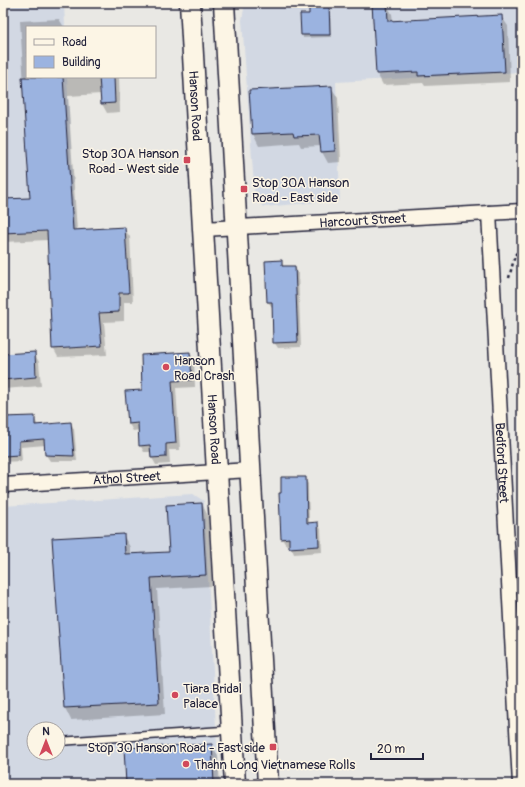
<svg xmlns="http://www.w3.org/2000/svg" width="525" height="787" font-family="Pangolin,sans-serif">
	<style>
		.built { fill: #d2d8e3; fill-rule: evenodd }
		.shadow { fill: #0003 }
		.building { fill: #9bb3e0; stroke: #22223b }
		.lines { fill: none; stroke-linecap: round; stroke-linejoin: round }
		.lane-casing { stroke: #22223b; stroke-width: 10 }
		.street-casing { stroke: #22223b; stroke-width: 17 }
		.secondary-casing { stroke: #22223b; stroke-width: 23 }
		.path { stroke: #22223b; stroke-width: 2.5; stroke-dasharray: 3 3; stroke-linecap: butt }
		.lane { stroke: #fcf5e5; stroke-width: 7 }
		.street { stroke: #fcf5e5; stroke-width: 14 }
		.secondary { stroke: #fcf5e5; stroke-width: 20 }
		.poi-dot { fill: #d1495b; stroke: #fcf5e5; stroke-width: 1.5 }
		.labels { text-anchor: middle; stroke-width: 3; stroke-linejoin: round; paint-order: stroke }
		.street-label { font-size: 13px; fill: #22223b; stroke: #fcf5e5 }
		.poi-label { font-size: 13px; fill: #22223b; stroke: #fcf5e5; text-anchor: start }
	</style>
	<rect width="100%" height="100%" fill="#e9e8e4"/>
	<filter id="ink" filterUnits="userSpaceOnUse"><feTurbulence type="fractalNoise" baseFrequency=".025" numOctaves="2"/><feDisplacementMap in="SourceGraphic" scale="8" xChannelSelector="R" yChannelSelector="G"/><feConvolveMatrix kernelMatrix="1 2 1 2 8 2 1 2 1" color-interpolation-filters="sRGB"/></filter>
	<g filter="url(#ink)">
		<path class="built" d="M3 3H64L65 27H27V77H67L75 229 3 233Z
			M245 3H522V72L336 82 340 200 264 207 255 200 242 20Z
			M193 494 204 501 219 784H3V506ZM34 729H58V753H34Z"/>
		<path class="shadow" d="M310 3H330L331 37 303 38 301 15H310Z
			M386 3 392 14 393 21 501 16 508 26 510 82 425 86 423 83 383 85 377 74 373 4Z
			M59 19 64 27H27V77H119L120 112 107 113 102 104 101 94 68 96 77 231 124 228 130 237 133 302H124V321L104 322 107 355 58 357 53 348 48 240 3 242V200L31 199 20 21Z
			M331 87 338 98 341 162 328 163 322 152 321 146 301 147 299 143 259 146 253 134 250 91Z
			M281 261 284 267H295L298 273 301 347 278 348 274 342 273 308 268 302 266 262Z
			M34 353 39 362 41 386 4 389 3 355Z
			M190 353 194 360 195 387 176 388 180 450H169L170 464 156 465 152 458V452H144L140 445 139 430 133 431 129 424 143 390Z
			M34 417 38 426 71 423 74 429 77 461H50L46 455V445L21 447 22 461 3 462V418Z
			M305 478 308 484 309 524 317 523 321 529 322 552 294 554 290 544 286 545 282 539Z
			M202 504 208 516 212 586 157 589 165 714 71 720 65 708 53 539 123 535 130 547V555L170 553Z
			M212 745 218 756 220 784H127Z"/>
		<path class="building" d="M309 3H329L330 35H301L300 14H309Z
			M372 3H387L388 21 502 15 505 72 418 76V72L376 74Z
			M22 77H63L73 230 125 227 129 293H119V312L99 313 102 346 52 349 47 231 3 233V199L30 198Z
			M99 77H114L115 103 101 104Z
			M332 86 335 151 321 152 319 135 294 136 293 132 252 134 249 90Z
			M282 260V266H295L298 342 273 343 272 302H267L265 261Z
			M35 352 36 377 3 380V354Z
			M190 352 192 380 172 381 176 443 166 444V457L151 458 150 445 139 446 138 423 128 424 125 391 142 390 141 355Z
			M35 416V425L71 422 74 456 45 455 44 439 19 441V455L4 456 3 417Z
			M281 477H306L307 523 318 522 319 546 289 548V538L281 539 279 493H281Z
			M202 503 206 575 151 578 159 703 64 708 52 538 124 534 125 554 169 552 166 505Z
			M212 744 214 784H126L124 748Z"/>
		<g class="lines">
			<g class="lane-casing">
				<path id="lane" d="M66 741 230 730"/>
			</g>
			<g class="street-casing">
				<g id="street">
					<path id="s1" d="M489 213 520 784"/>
					<path id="s2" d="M203 229 522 211"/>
					<path id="s3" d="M3 485 250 470"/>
				</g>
			</g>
			<g class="secondary-casing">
				<g id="secondary">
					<path id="s4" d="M190 3 235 784"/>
					<path d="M224 3 268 784"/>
				</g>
			</g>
			<path class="path" d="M509 278 515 255 522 247"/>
			<use href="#lane" class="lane"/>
			<use href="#street" class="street"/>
			<use href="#secondary" class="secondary"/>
		</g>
	</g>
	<g class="poi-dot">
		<rect x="183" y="156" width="8" height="8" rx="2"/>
		<rect x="240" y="185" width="8" height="8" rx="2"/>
		<circle cx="166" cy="367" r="4"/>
		<circle cx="175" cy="695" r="4"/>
		<rect x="269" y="743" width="8" height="8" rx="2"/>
		<circle cx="186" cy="764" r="4"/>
	</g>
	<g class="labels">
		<g class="street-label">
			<text dy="5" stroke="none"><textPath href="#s4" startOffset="103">Hanson Road</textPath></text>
			<text dy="5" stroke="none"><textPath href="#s2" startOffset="160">Harcourt Street</textPath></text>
			<text dy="5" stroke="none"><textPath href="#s4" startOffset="427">Hanson Road</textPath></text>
			<text dy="5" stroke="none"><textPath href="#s1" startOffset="250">Bedford Street</textPath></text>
			<text dy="5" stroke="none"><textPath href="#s3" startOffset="124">Athol Street</textPath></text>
		</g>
		<g class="poi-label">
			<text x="179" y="158" text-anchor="end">Stop 30A Hanson<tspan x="179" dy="15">Road - West side</tspan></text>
			<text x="252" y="187">Stop 30A Hanson<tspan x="252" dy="15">Road - East side</tspan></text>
			<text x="174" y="365">Hanson<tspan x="174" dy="15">Road Crash</tspan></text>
			<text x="183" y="693">Tiara Bridal<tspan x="183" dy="15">Palace</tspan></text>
			<text x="265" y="752" text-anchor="end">Stop 30 Hanson Road - East side</text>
			<text x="194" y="769">Thahn Long Vietnamese Rolls</text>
		</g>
	</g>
	<rect width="525" height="787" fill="none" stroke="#fcf5e5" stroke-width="16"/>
	<rect x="8" y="8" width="509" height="771" fill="none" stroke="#22223b" stroke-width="1.5" filter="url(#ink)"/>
	<rect x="26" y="26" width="130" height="52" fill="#fcf5e5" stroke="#a5a1a1"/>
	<rect x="34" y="39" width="20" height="6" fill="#fcf5e5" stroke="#a5a1a1"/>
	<text x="62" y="46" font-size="12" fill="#22223b">Road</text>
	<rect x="34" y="56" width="20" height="12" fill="#9bb3e0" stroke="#a5a1a1"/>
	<text x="62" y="66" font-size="12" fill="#22223b">Building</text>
	<g transform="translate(46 741)"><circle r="19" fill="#fcf5e5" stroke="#a5a1a1"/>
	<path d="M0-3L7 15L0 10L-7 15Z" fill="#d1495b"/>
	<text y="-6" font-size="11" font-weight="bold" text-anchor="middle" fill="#22223b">N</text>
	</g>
	<path d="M371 753v6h52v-6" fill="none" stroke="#22223b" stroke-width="2"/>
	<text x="377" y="753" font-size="12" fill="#22223b" stroke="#fcf5e5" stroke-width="3" paint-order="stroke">20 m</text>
</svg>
